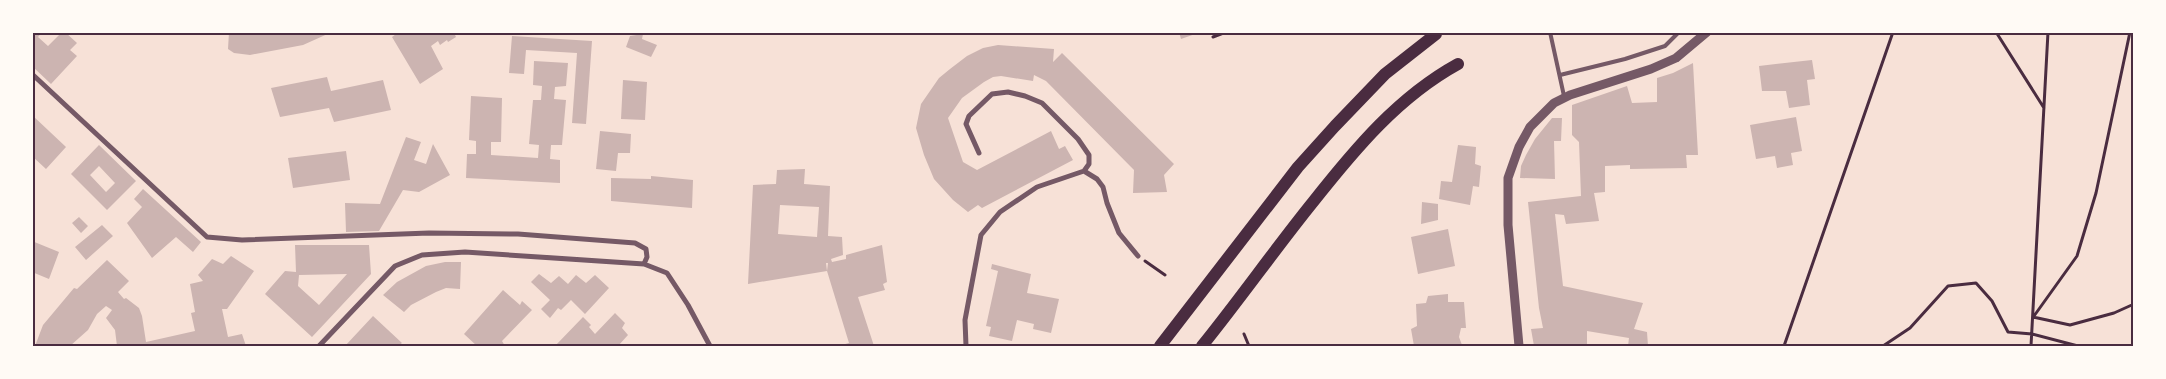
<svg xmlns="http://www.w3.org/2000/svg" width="2166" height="379" font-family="'Libre Baskerville',serif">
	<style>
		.building { fill: #ccb4b1; fill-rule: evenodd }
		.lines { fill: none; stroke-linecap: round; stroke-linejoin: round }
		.path { stroke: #4a2c40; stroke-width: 3 }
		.service { stroke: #755966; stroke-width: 4 }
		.minor { stroke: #755966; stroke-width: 5 }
		.tertiary { stroke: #755966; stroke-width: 9 }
		.motorway { stroke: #4a2c40; stroke-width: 12 }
		.neatline { fill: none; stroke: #4a2c40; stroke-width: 2 }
	</style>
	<rect width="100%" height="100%" fill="#f7e1d7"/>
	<path class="building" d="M32 32H42L38 37 48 46 62 32H65L77 43 70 50 77 56 51 84 32 66Z
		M229 32H332L303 45 250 55 234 53 228 49Z
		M399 32H459L455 35 456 37 448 42 447 40 440 45 438 41 431 46 443 69 420 84 392 37Z
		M1179 32H1198V33L1181 39Z
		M643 34 642 39 657 45 651 57 626 47 630 36Z
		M512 36 592 41 586 124 572 123 577 53 526 50 524 74 509 73Z
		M998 45 1054 49 1053 62 1062 53 1174 164 1164 175 1167 192 1133 193 1134 170 1046 81 1034 75 1033 81 1001 76 993 77 984 82 962 98 948 118 963 162 977 170 1051 131 1059 149 1065 146 1073 160 982 208 978 205 968 212 953 200 934 179 924 155 916 128 921 104 939 78 950 69 967 56 983 48Z
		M1812 60 1815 79 1807 80 1810 105 1789 108 1786 91H1762L1759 66Z
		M534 61 568 63 566 86 555 87 554 99 566 100 562 145H551L550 159 560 160V183L466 178 467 154H476V141L469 140 471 96 502 98 501 142H491V155L538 158 539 145 529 144 533 100H541L542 86 533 85Z
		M1693 63 1698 155H1686L1687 168 1630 169V165L1605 166V192L1594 193 1599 221 1566 224 1564 215 1555 214 1563 286 1643 303 1634 329 1647 332 1648 346H1628L1629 338 1587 331V346H1534L1531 329 1543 328 1539 308 1528 202 1581 196 1579 142 1572 135V105L1627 86 1632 103 1657 102V78L1673 73Z
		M327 77 331 91 383 80 391 110 334 122 329 108 280 117 271 88Z
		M623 80 647 82 645 120 621 119Z
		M32 115 66 147 46 169 32 156Z
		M1796 117 1802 151 1791 153 1793 165 1777 168 1775 156 1756 159 1750 125Z
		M1552 118H1562L1561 141H1554L1555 179 1520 178 1521 166 1526 155 1535 139Z
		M600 131 631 134 630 153H618L616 171 596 169Z
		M406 137 421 142 414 160 426 164 433 144 450 175 419 192 403 190 379 231 346 232 345 203 380 204Z
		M99 145 136 181 107 210 71 174ZM99 166 115 183 106 192 90 175Z
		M1458 145 1476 147 1475 164 1481 166 1479 187 1473 186 1470 205 1439 199 1441 181 1452 182Z
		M346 151 350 180 293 188 288 158Z
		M805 169 804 184 830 186 828 236 842 237 843 255 831 259 832 262 846 259V255L882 245 887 282 883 284 885 290 858 297 874 346H838L849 343 827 271 828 263H826L827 271 748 284 753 185 776 184 777 170ZM780 205 819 207 817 237 778 234Z
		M651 176 693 180 692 208 611 201V178L651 179Z
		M143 189 201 242 193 252 176 237 152 258 127 223 142 207 134 199Z
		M1422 202 1438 204V220L1421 224Z
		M79 217 88 226 81 233 72 223Z
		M102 225 113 236 86 260 75 247Z
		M1448 229 1455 266 1418 274 1411 237Z
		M32 241 59 252 49 279 32 272Z
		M295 245H369L371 274 312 337 265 294 285 271 296 272ZM347 274 319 305 298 286 299 275Z
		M231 256 254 271 227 309H222L228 337 242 334 246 346H117L115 330 106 318 112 310 106 306 97 314 88 330 70 346H35L43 325 74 288 77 289 107 260 129 281 118 292 124 299 126 298 139 308 142 316 146 342 195 331 191 313 195 312 190 284 203 281 198 275 212 259 223 264Z
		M445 262H461L460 289 446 288 436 292 411 305 404 312 383 295 397 282 426 266Z
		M992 264 1031 274 1027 293 1059 299 1051 333 1033 329 1034 324 1017 320 1012 341 989 336 991 327 986 326 998 271 991 269Z
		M539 274 551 283 559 276 568 284 576 275 586 283 595 275 609 288 585 314 571 300 561 310 558 308 550 318 541 309 550 300 531 282Z
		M503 290 520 305 522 301 532 310 502 341 505 346H477L464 334Z
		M1448 294V302H1464L1466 328H1461L1459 337 1462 345 1414 346 1411 329 1417 326 1416 304 1426 303 1428 296Z
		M615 313 625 323 622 328 628 335 618 346H555L583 317 591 325 589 327 595 334Z
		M373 316 402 343 398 346H345Z"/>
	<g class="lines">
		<path class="path" d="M1996 32 2044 108
			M1213 37 1226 32
			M1145 261 1165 275
			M2034 316 2077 256 2096 193 2130 32
			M2033 317 2070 325 2114 313 2134 304
			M1244 334 1249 346
			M1784 346 1893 32
			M1883 346 1910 328 1948 286 1976 283 1992 301 2008 332 2032 334 2078 346
			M2031 346 2048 32"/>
		<path class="service" d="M1550 32 1564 96
			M1560 75 1625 59 1665 46 1679 32"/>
		<path class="minor" d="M32 74 207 237 242 240 429 233 518 234 635 243 646 249 647 257 644 264
			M1084 171 1097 179 1103 187 1107 203 1119 233 1138 256
			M319 346 395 266 422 255 465 252 644 264 667 273 688 305 710 346
			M966 346 965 320 981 235 1000 212 1037 187 1084 171 1089 164V155L1078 139 1042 103 1025 96 1008 92 992 94 969 116 966 124 979 153"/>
		<path class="tertiary" d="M1519 346 1508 225V178L1519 147 1530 127 1554 103 1570 95 1651 69 1676 58 1707 32"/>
		<path class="motorway" d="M1160 346 1298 167 1335 126 1385 74 1436 34
			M1202 346C1240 299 1275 249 1313 202 1355 149 1398 97 1458 64"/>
	</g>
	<rect width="2166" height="379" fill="none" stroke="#fffaf5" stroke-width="68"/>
	<rect x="34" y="34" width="2098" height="311" class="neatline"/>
</svg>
